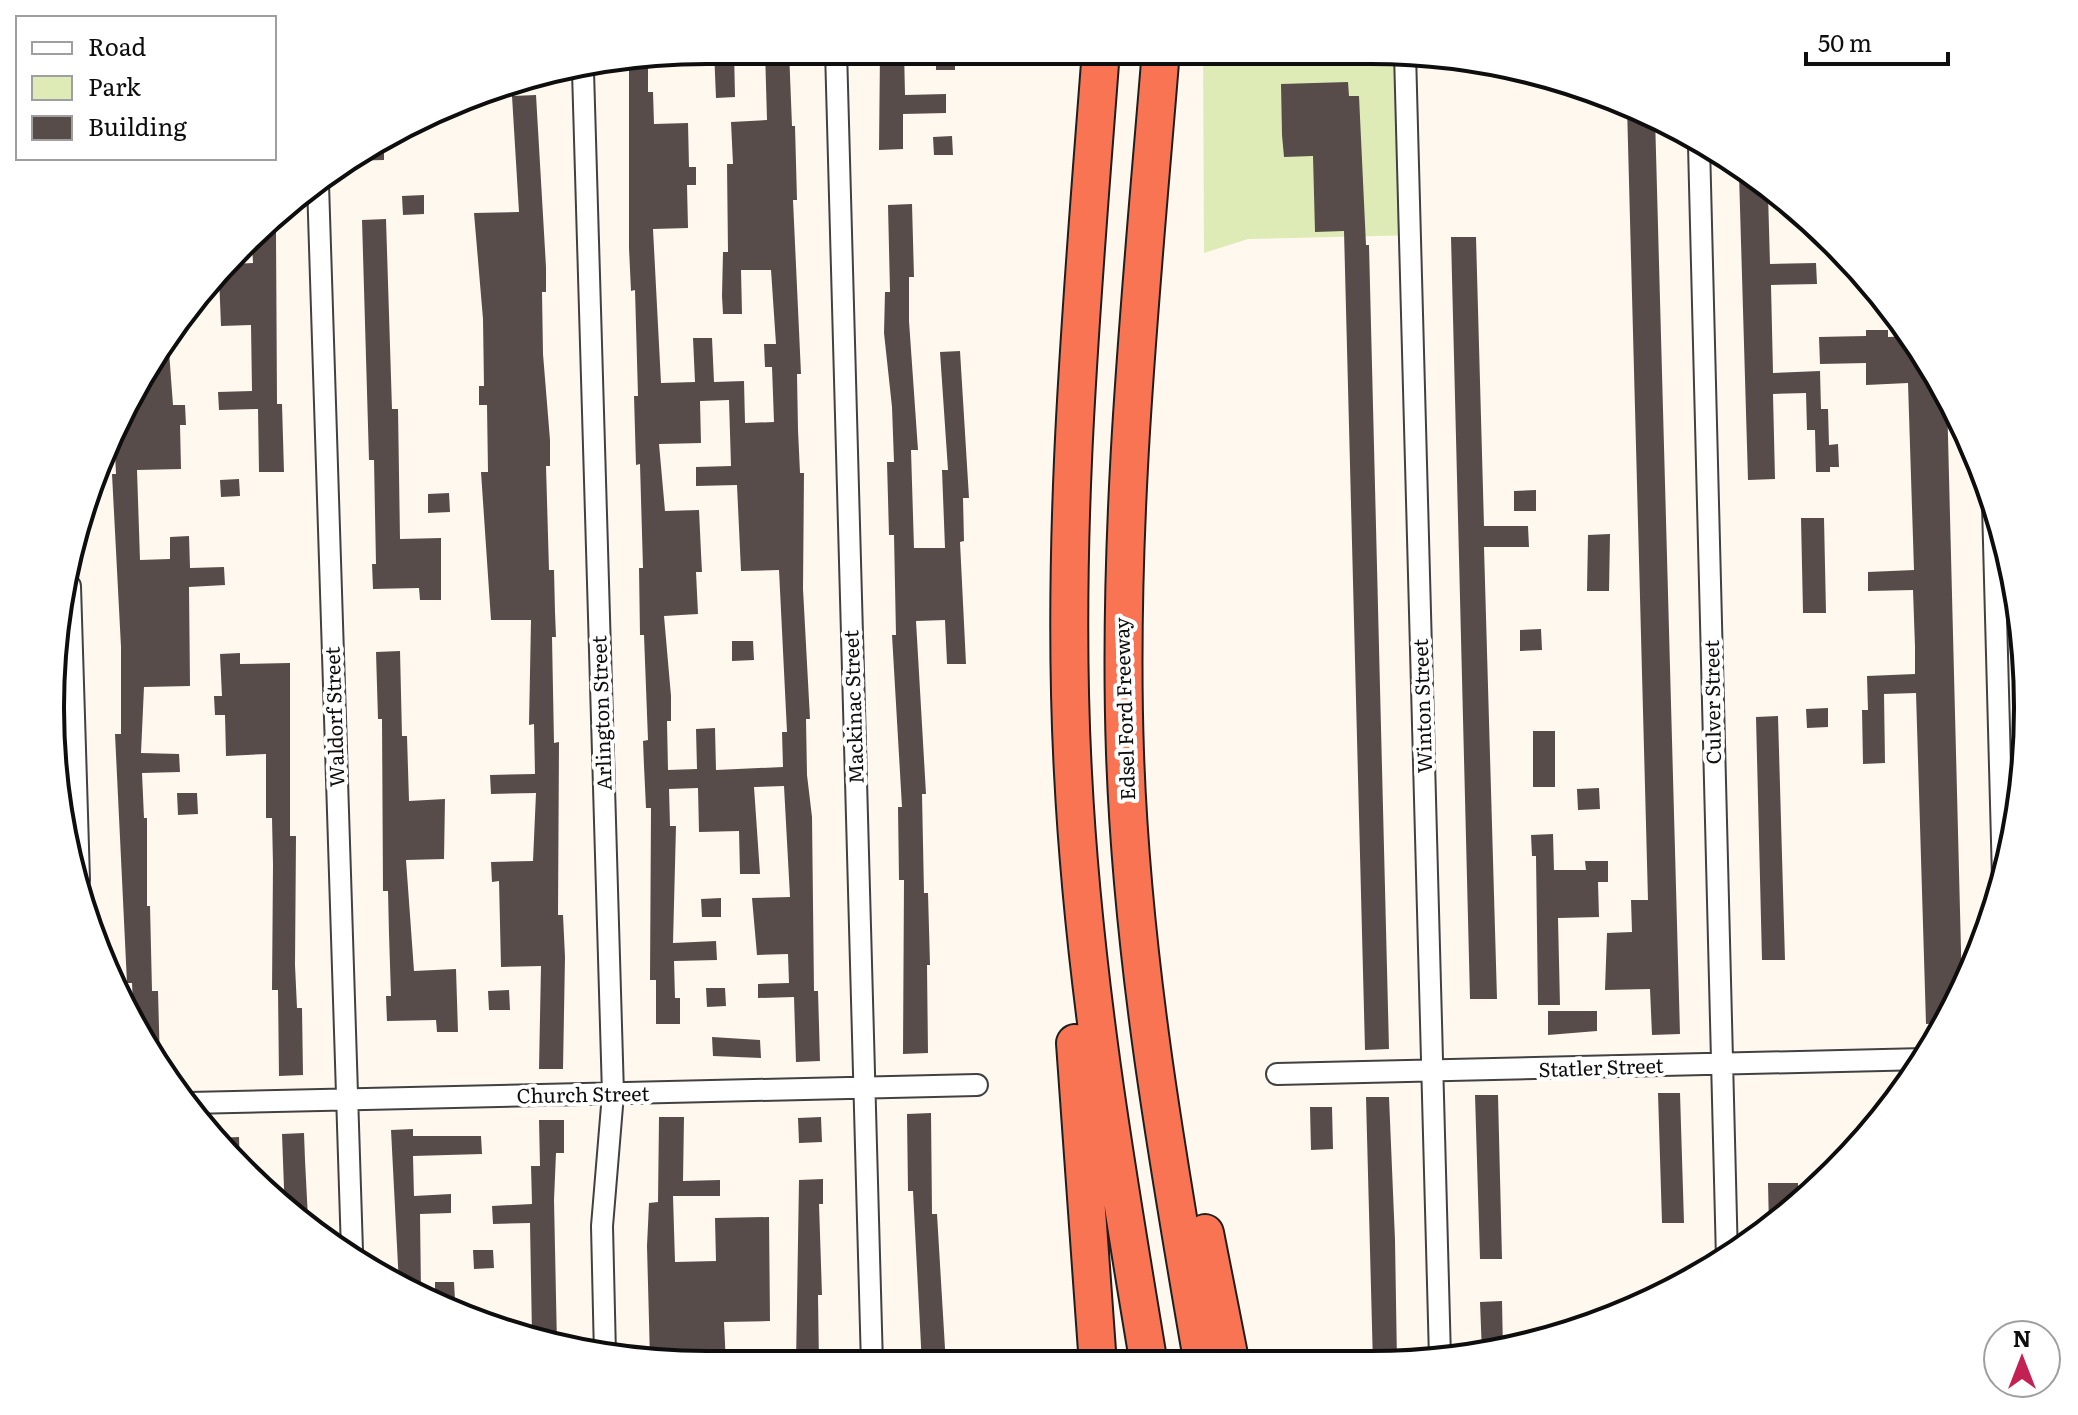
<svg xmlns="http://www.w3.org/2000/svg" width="2078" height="1415" font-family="Literata,serif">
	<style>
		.green { fill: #dfebb7 }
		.building { fill: #574c4a; fill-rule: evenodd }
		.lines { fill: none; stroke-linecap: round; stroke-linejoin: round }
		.minor-casing { stroke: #414141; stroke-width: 24 }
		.motorway-casing { stroke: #1f1f1f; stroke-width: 40 }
		.minor { stroke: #fff; stroke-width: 20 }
		.motorway { stroke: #f97453; stroke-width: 36 }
		.labels { text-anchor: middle; stroke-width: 8; stroke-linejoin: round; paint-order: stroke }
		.street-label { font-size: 20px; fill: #0e0e0e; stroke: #fff }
		.rim { fill: none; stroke: #0e0e0e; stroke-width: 4 }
	</style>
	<rect width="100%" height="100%" fill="#fff8ef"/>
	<path class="green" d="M1203 50H1371L1395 52V56L1417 62 1421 235 1248 239 1204 253Z"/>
	<path class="building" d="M714 50H734L735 97 716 98Z
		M765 50H789L792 126H795L797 200H793L801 374H797L798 430 800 473H804L803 589 810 719H806L807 775 812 817 814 991H818L820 1061 796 1062 794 997 758 998V984L789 983 788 954 757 955 752 898 790 897 784 786 754 787 760 874H740L739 831 699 832 698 788 669 789 670 826H676L673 943 716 941 717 960 674 961 675 998H680V1024H656V980H650L651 808H646L644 766 643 741 648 740 644 635H640L639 568H643L640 464 636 465 634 396H638L635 290 631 291 629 248V63L648 60V92H653L654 124 688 123 689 167H696V185H687L688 228 653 229 661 383 695 382 693 338H712L714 382 744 381 745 423 774 422 772 367H765L764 344H776L771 270H741L742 314H723L722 296 723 252H728L727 164H733L731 122 767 120ZM729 400 731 466 696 467V486L737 485 741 571 779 570 787 732H782L783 767 716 770 715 728 696 729 697 769 668 770 667 721H671V696L664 616 698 614 696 572H702L701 553 699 510 665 511 659 444 701 443 700 401Z
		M880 50H904L905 95 946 94V113L903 114V149L879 150Z
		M955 51V70H936V52Z
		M1348 82 1349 96H1359L1366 245H1369L1389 1049 1365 1050 1344 231 1315 232 1313 156 1284 157 1282 135 1281 84Z
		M536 95 546 267V292H542L543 354 550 440V466H546L549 570H554L555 612 556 637H552L554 743 559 742 558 915H563L565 957 563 1069H539L541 966 501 967 499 881 492 882 491 862 533 861 536 793 491 794 490 775 535 774 534 724 529 725 531 620H491L481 472H488L487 405H479V386H484L483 319 474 213 519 212 512 96Z
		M1627 106 1655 116 1680 1034 1652 1035 1650 989 1605 990 1607 933 1632 932 1631 900H1648Z
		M952 136 953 155H934L933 137Z
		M384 140V160L342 161Z
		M1739 174 1768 194 1770 264 1816 263 1817 284 1771 285 1773 373 1820 371 1821 409H1828L1829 445 1838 444 1839 467H1830V472H1816L1815 430H1807L1806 393 1773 394 1775 479 1748 480Z
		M424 195V214L403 215 402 196Z
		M912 204 914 277H909V321L918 450H911L914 548H945L942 470H948L940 352 960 351 969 498H963L964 541 960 542 966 664H947L945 620 916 621 926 794H922L924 893H928L930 965H927L928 1053 903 1054 904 880H899L898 807H902L892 635H896L894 535H889L887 462H894L892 407 884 333 885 292H890L888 205Z
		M386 219 392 409H398L400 539 441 538V600H420L419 588 373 589 372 564H376L374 460H369L362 220Z
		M266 232H276L277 404H282L284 472H259L258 409 219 410 218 392 252 391 251 325 221 326 219 276 232 264 253 263 252 245Z
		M1451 237H1476L1484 526H1528L1529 547H1484L1497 999H1470Z
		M1866 330H1888V337L1912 336 1947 397 1962 990 1944 1023 1926 1024 1916 693 1884 694 1885 763 1863 764 1862 710H1868L1867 676 1915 674V647L1913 590 1868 591V572L1914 570 1908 383 1866 385V363L1820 364 1819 337 1866 336Z
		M168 338 173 405H185L186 425H180L181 469 137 470 140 560 170 559V537L189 536 190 568 224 567 225 585 189 587 190 686 144 687 141 753 179 754 180 772 142 773 144 818H147V906H150L152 991H158L160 1065 138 1036 134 1025 132 983H127L115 734H121V647L112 474H116L114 431Z
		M239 479 240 496 221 497 220 480Z
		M1536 490V511H1514V491Z
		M449 493 450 512 428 513V494Z
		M1801 518H1824L1826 613H1803Z
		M1610 534 1609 591H1587L1588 535Z
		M1541 629 1542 650 1520 651V630Z
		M732 641H753L754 660 732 661Z
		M400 651 402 736H407L409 801 445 799 444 859 406 860 414 971 456 969 458 1032H437L436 1020 387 1021 386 996H391L389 934 388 891H383L382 719H378L376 652Z
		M240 653V664L290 663V836H296L295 965 297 1008H302L303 1075 279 1076 278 990H272L273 865 272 818H266V754L226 756 225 715H215L214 696H222L220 654Z
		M1828 708V727L1807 728 1806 709Z
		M1778 716 1785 960H1762L1756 717Z
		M1533 731H1555V787H1533Z
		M1599 788 1600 809 1578 810 1577 789Z
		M177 793H197L198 814 178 815Z
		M1553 834 1554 870H1586L1585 861H1608V882H1598L1599 917 1558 918 1560 1005H1538L1536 856H1532L1531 835Z
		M721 898V917H702L701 899Z
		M706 988H725L726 1006 707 1007Z
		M509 990 510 1010H489L488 991Z
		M1548 1011H1597V1031L1548 1035Z
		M712 1037 760 1040 761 1058 713 1056Z
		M1658 1093H1680L1684 1223H1662Z
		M1475 1095H1498L1502 1259H1480Z
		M1366 1097H1389L1395 1240 1397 1362 1373 1365Z
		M1310 1107H1332L1333 1149 1311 1150Z
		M931 1113 932 1214H937L946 1365H922L913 1191H908L907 1114Z
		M659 1117H684L683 1181 720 1180V1196H673L675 1262 716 1261 715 1218 769 1217 770 1321 724 1322 726 1365 650 1359 647 1246 649 1203 658 1202Z
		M821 1117 822 1142 799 1143 798 1118Z
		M539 1120H564V1153H556L554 1200 557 1345 532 1336 530 1223 493 1224 492 1206 532 1204 531 1166H540Z
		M413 1129V1136H481L482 1154 413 1156 414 1196 451 1194V1213L420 1214 421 1292H410L399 1285 391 1130Z
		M304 1133 305 1160 308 1219 285 1203 284 1188 282 1134Z
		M239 1137 240 1169 216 1138Z
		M823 1179V1204H819L822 1295H818L819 1365H796L799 1180Z
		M1768 1183H1798V1203L1769 1227Z
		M473 1250H493L494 1268 474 1269Z
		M435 1282H454L455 1300 435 1301Z
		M1502 1301 1503 1351 1482 1354 1480 1302Z"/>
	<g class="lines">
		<g class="minor-casing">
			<path id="minor" d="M836 50 872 1365
				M1405 53 1440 1358
				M583 71 613 1094 602 1226 605 1355
				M1699 145 1727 1259
				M318 184 352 1251
				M1993 505 2003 878
				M70 586 79 880
				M1277 1074 1925 1059
				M189 1103 977 1085"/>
		</g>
		<g class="motorway-casing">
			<path id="motorway" d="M1101 50C1083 290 1060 532 1073 773 1083 972 1116 1168 1149 1365
				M1161 50C1142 284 1117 518 1125 753 1132 959 1168 1162 1203 1365
				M1075 1043 1098 1365
				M1205 1233 1231 1365"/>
		</g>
		<use href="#minor" class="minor"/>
		<use href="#motorway" class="motorway"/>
	</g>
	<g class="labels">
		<g class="street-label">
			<text transform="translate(1713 702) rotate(-91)" y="7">Culver Street</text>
			<text transform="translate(1423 706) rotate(-92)" y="7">Winton Street</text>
			<text transform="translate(854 707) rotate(-92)" y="7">Mackinac Street</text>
			<text transform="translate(1125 709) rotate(-92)" y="7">Edsel Ford Freeway</text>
			<text transform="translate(602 713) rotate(-92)" y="7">Arlington Street</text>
			<text transform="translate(335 717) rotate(-92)" y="7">Waldorf Street</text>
			<text transform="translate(1601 1068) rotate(-2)" y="7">Statler Street</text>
			<text transform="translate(583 1095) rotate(-1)" y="7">Church Street</text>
		</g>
	</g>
	<path d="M0 0H2078V1415H0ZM707 64H1371A643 643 0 0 1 2014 707V708A643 643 0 0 1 1371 1351H707A643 643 0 0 1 64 708V707A643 643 0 0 1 707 64Z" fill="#fff" fill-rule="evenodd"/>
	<path class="rim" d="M707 64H1371A643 643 0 0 1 2014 707V708A643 643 0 0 1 1371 1351H707A643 643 0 0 1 64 708V707A643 643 0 0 1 707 64Z"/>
	<rect x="16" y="16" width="260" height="144" fill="#ffffff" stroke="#9f9f9f" stroke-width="2"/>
	<rect x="32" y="42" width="40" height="12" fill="#ffffff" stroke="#9f9f9f" stroke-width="2"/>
	<text x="88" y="56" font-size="24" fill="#0e0e0e">Road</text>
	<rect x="32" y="76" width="40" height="24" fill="#dfebb7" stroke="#9f9f9f" stroke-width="2"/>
	<text x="88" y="96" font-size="24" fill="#0e0e0e">Park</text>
	<rect x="32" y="116" width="40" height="24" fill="#574c4a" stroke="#9f9f9f" stroke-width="2"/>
	<text x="88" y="136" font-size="24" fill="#0e0e0e">Building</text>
	<g transform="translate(2022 1359)"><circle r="38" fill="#ffffff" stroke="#9f9f9f" stroke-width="2"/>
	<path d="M0-6L14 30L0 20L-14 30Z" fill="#c32153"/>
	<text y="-12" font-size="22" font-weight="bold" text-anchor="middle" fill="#0e0e0e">N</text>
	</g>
	<path d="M1806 52v12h142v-12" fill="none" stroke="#0e0e0e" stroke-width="4"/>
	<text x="1818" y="52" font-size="24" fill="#0e0e0e" stroke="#ffffff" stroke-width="6" paint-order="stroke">50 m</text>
</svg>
